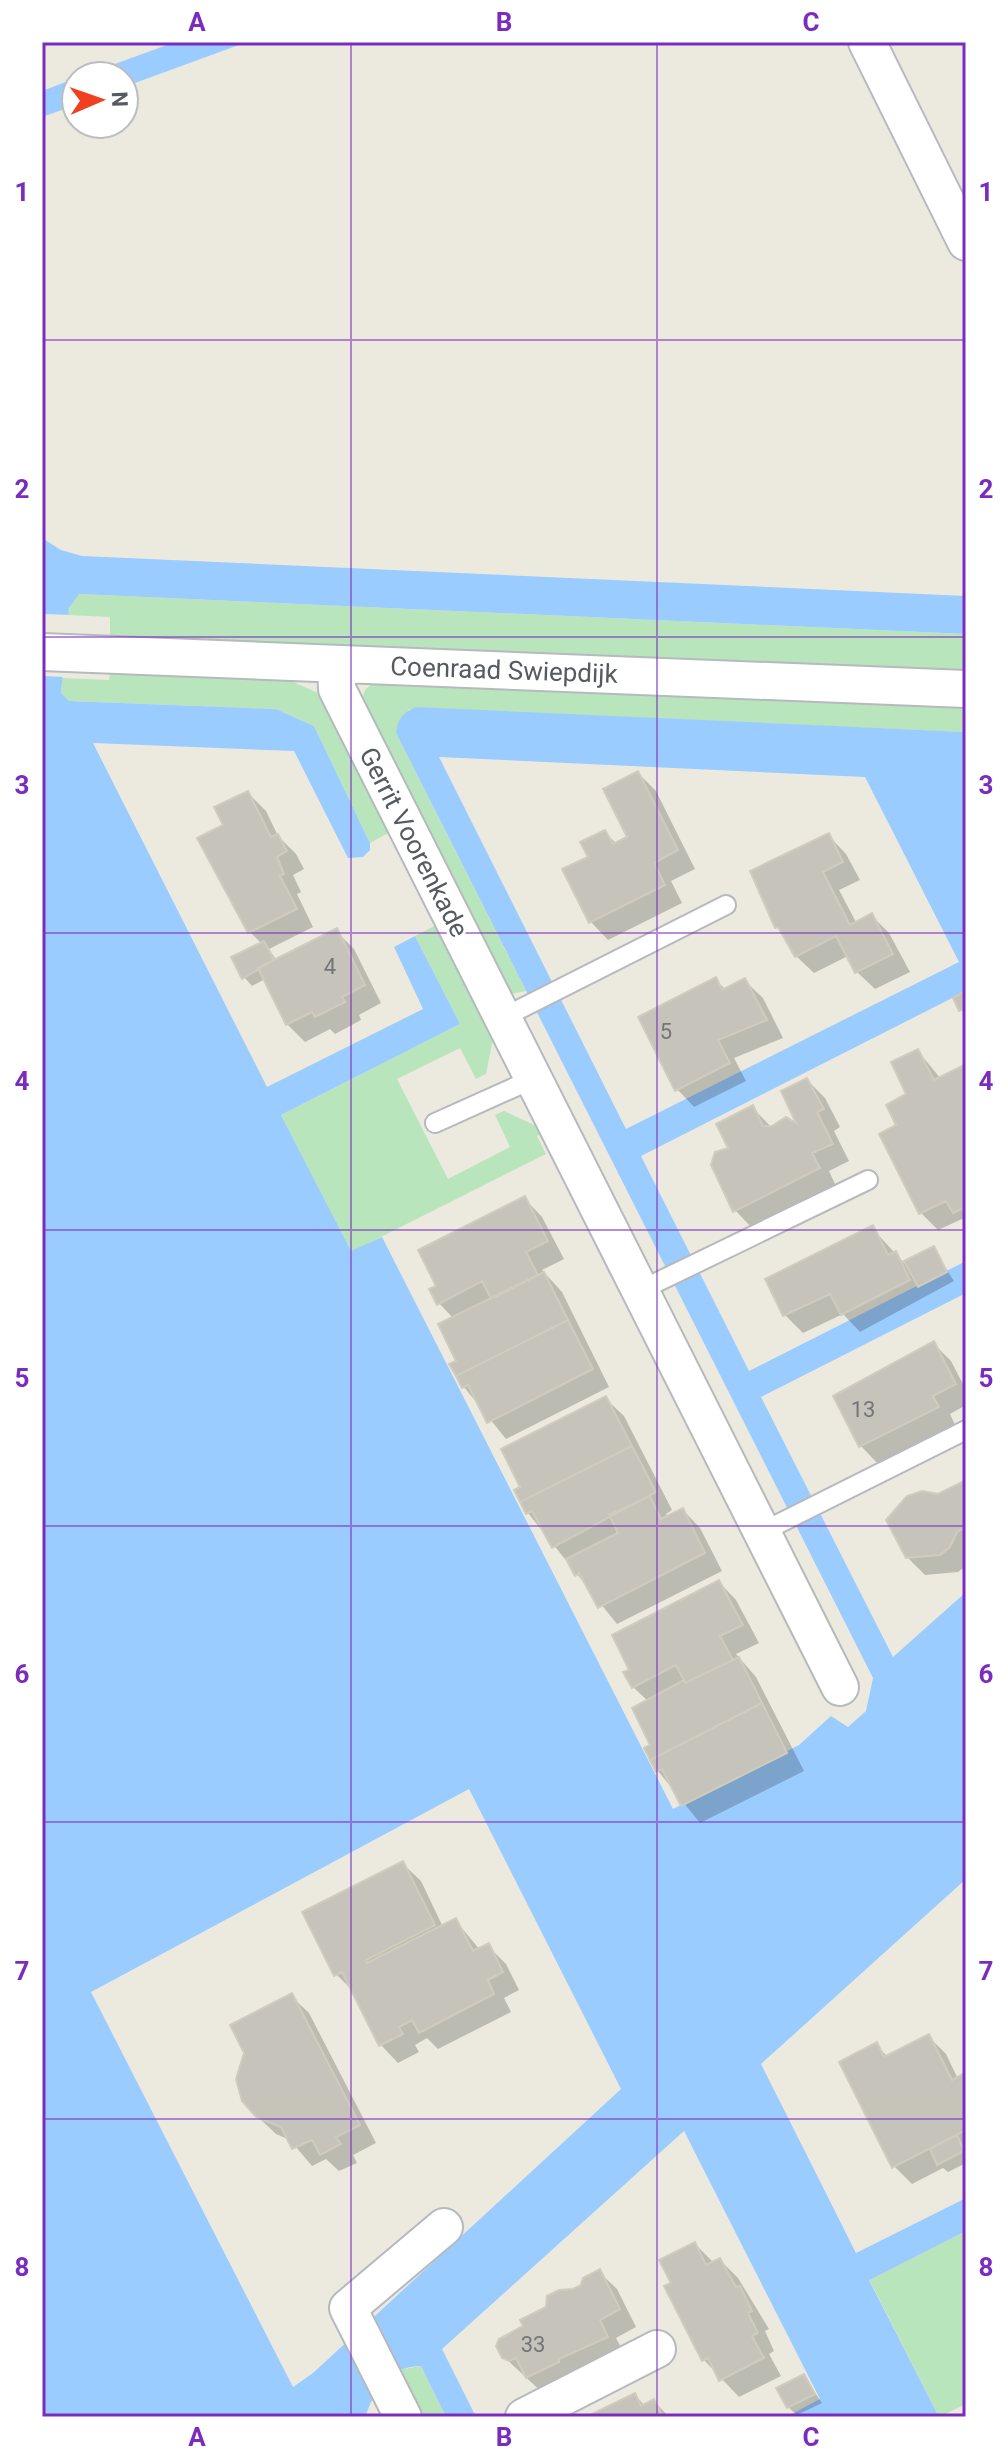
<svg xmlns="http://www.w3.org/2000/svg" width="1008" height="2459" font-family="Roboto,sans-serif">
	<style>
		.green { fill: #b9e5bc }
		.water { fill: #9bccff; fill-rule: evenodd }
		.pier { fill: #eceade }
		.shadow { fill: #0003 }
		.building { fill: #c6c3bb; stroke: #d0ccbd; stroke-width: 2 }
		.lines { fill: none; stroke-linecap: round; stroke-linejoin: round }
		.service-casing { stroke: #b6b9be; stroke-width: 22 }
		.minor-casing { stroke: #b6b9be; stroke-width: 40 }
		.service { stroke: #fff; stroke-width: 18 }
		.minor { stroke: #fff; stroke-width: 36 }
		.grid { fill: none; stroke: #7b2cbf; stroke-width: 2; stroke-opacity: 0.55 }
		.labels { text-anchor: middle; stroke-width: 6; stroke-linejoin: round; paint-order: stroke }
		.number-label { font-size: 22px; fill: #737577 }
		.street-label { font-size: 26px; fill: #575b60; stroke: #fff }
		.neatline { fill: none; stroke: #7b2cbf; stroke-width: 3 }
		.grid-label { font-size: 26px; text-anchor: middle; font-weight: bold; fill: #7b2cbf }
	</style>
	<rect width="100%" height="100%" fill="#eceade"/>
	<path class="green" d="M79 594 966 634V676L110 640V617L68 615 71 601Z
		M110 671 289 680 318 693 327 702 392 831 370 843 314 726 276 709 69 701 61 694 62 678 109 680Z
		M376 680 966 702V732L409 709 396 733 526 991 505 995 361 702 365 690Z
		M438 924 494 1034 486 1074 476 1079 460 1048 397 1079 448 1179 510 1147 495 1115 504 1111 547 1131 537 1136 546 1154 351 1252 281 1115 460 1024 415 936Z
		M966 2231V2404L939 2417 869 2279Z
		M421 2366 446 2417H422L398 2370Z"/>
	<path class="water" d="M175 42H247L124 87V76H82Z
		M76 78V105L42 117V91Z
		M42 538 61 550 82 556 966 596V634L79 594 69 608 61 693 69 701 276 709 314 726 370 843V850L363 857 348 858 294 751 93 743 267 1087 423 1009 394 947 415 936 460 1024 281 1115 351 1251 382 1237 673 1809 799 1745 831 1716 848 1727 866 1711 873 1678 396 733C397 720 404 711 416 707L966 732V991L641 1156 749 1371 966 1261V1293L761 1397 893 1657 966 1592V1879L761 2064 856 2253 966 2198V2231L869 2280 939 2417H786L820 2399 684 2131 442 2349 476 2417H446L421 2366C384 2368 377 2387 365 2417H42ZM439 757 865 777 959 962 626 1129ZM469 1789 621 2089 313 2373 293 2387 91 1992Z"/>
	<path class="pier" d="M42 614 72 615 66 677 42 676Z"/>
	<path class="shadow" d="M638 773 656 791 695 869 671 881 682 903 608 940 591 922 565 870 590 857 604 832 617 844 630 838Z
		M248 793 266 811 278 836 296 854 304 869 293 875 301 892 297 894 313 927 269 949 277 961 336 931 354 949 381 1003 359 1015 361 1020 335 1034 330 1029 305 1042 287 1024 265 979 252 986 244 977 262 944 250 932 226 826Z
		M829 836 846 854 860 880 839 890 857 924 872 916 889 933 910 972 875 989 857 972 848 956 814 973 796 956 777 927Z
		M716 980 726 990 745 981 763 998 783 1038 734 1058 746 1081 694 1107 677 1089Z
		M918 1051 941 1079 966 1066V1223L962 1219 938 1230 921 1213 899 1126Z
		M807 1080 825 1098 840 1127 834 1131 849 1161 829 1171 836 1186 752 1228 735 1210 731 1149 753 1108 772 1128H802Z
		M525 1199 542 1217 564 1259 542 1270 562 1292 609 1387 506 1439 464 1387 453 1318 439 1303 438 1286Z
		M872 1228 904 1263 933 1248 954 1281 860 1332 843 1314 803 1333 785 1315 767 1280Z
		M933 1343 951 1361 966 1390V1405L950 1414 955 1425 878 1464 861 1446Z
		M606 1399 624 1416 672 1510 666 1514 668 1518 683 1510 700 1528 722 1571 617 1624 528 1513 517 1491Z
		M966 1482V1566L958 1572 925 1575 907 1557 938 1496Z
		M719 1582 736 1600 759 1643 736 1654 756 1677 804 1771 700 1823 658 1771 648 1701 633 1687Z
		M403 1864 421 1881 443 1927 456 1921 480 1950 488 1946 506 1964 519 1990 504 1998 511 2012 438 2049 427 2038 415 2045 419 2052 398 2063 381 2045 354 1992 336 1974Z
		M291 1996 309 2013 376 2143 353 2155 357 2163 339 2171 326 2159 312 2166 290 2140 276 2134 257 2116Z
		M928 2036 946 2054 958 2079 966 2075V2163L948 2172 943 2168 912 2184 894 2166 876 2045 888 2057Z
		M695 2244 714 2263 720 2260 738 2278 769 2329 765 2331 774 2351 769 2354 781 2376 739 2397 704 2360 673 2284Z
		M599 2272 617 2289 636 2327 616 2338 625 2355 545 2395 504 2357 526 2327Z
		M804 2376 822 2403 797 2415 788 2407Z
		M635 2395 645 2406 654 2401 669 2417H591Z"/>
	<path class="building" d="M638 771 678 850 654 863 665 885 589 923 562 869 588 857 580 842 605 830 613 844 627 837 603 789Z
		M248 791 271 837 278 834 287 851 277 857 284 874 280 876 297 909 248 933 197 838 223 825 214 807Z
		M829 833 843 862 823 872 850 925 872 913 893 954 855 973 836 936 795 957 778 927 775 928 750 871Z
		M337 928 365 985 342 997 345 1002 315 1017 312 1012 286 1025 258 968Z
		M264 941 274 960 242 979 231 957Z
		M716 977 722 990 745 978 767 1020 718 1040 730 1063 675 1091 638 1017Z
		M966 991V1008L959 1011 953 998Z
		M918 1049 934 1080 966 1064V1207L953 1213 946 1201 919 1214 879 1134 896 1125 886 1105 906 1094 891 1062Z
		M807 1078 824 1109 817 1112 833 1144 812 1153 820 1168 733 1212 711 1165 715 1152 728 1148 716 1124 753 1105 763 1126H772L786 1117 796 1123 781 1091Z
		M525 1196 548 1241 526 1252 538 1275 491 1299 482 1281 437 1305 429 1289 436 1286 418 1250Z
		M873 1225 888 1255 896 1251 910 1280 841 1315 830 1294 783 1316 765 1279Z
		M934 1246 947 1272 918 1287 904 1261Z
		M544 1272 568 1320 456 1376 449 1364 456 1361 438 1324Z
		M568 1320 593 1369 487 1423 468 1385 462 1388 456 1376Z
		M934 1341 956 1384 933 1396 939 1407 859 1447 833 1396Z
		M606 1396 632 1446 520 1502 514 1490 520 1487 501 1449Z
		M632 1446 656 1492 552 1548 532 1511 526 1514 520 1502Z
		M966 1480V1527L957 1532 950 1547 940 1555 906 1558 886 1520 907 1496 922 1491 938 1494Z
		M650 1496 661 1519 683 1508 705 1553 598 1608 579 1573 575 1576 566 1559 618 1533 609 1515Z
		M719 1580 743 1625 720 1636 733 1660 685 1683 676 1665 632 1688 623 1672 629 1670 612 1635Z
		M739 1657 762 1703 650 1760 644 1748 650 1745 632 1708 684 1680 685 1683Z
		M762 1703 787 1753 681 1806 662 1769 656 1772 650 1760Z
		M403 1861 435 1925 366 1960 367 1963 456 1918 473 1951 489 1943 503 1972 488 1980 494 1994 419 2033 412 2020 399 2027 403 2034 379 2046 342 1972 334 1976 302 1912Z
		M292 1993 360 2125 336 2137 341 2144 320 2155 312 2140 292 2149 281 2127 256 2117 242 2101 236 2079 244 2053 230 2025Z
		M929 2034 952 2080 966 2072V2130L892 2168 839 2062 877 2042 884 2057Z
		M957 2135 964 2151 937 2165 930 2149Z
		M695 2242 706 2265 720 2258 736 2287 740 2286 752 2311 748 2313 758 2333 752 2336 764 2358 719 2381 708 2358 702 2361 664 2286 671 2283 659 2260Z
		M600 2269 620 2309 600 2320 608 2337 559 2359V2362L526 2378 516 2358 509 2361 502 2358 496 2346 499 2339 523 2326 520 2320 546 2307 547 2296 559 2290 573 2289 581 2285 583 2278Z
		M804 2374 815 2394 787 2408 776 2388Z
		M635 2393 641 2406 654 2399 663 2417H586Z"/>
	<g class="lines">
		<g class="service-casing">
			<path id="service" d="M504 1017 726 905
				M435 1123 535 1078
				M641 1290 868 1180
				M762 1532 966 1430"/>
		</g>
		<g class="minor-casing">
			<path id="minor" d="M867 42 966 242
				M42 652 966 689
				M336 664 337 689 840 1687
				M403 2417 348 2308 444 2227
				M524 2417 657 2349"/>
		</g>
		<use href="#service" class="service"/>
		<use href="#minor" class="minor"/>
	</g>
	<path class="grid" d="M351 42V2417M657 42V2417M42 340H966M42 637H966M42 933H966M42 1230H966M42 1526H966M42 1822H966M42 2119H966"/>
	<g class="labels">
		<g class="number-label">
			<text x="330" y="974">4</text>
			<text x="666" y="1039">5</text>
			<text x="863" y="1417">13</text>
			<text x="533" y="2352">33</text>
		</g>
		<g class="street-label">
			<text transform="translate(504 670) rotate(2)" y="9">Coenraad Swiepdijk</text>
			<text transform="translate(414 842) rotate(63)" y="9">Gerrit Voorenkade</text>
		</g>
	</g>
	<rect width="1008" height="2459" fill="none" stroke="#ffffff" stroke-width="88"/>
	<g transform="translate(100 100) rotate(88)"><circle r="38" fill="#ffffff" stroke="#bcbdbf" stroke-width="2"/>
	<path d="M0-6L14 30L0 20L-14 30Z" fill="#f04020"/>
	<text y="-12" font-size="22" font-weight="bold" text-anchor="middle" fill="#575b60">N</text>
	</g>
	<rect x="44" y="44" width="920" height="2371" class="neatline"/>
	<g class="grid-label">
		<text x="197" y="31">A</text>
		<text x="504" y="31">B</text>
		<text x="811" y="31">C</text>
		<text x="22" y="201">1</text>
		<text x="986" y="201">1</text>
		<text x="22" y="498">2</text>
		<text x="986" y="498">2</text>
		<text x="22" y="794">3</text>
		<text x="986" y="794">3</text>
		<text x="22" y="1090">4</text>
		<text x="986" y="1090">4</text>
		<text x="22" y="1387">5</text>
		<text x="986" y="1387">5</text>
		<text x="22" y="1683">6</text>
		<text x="986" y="1683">6</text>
		<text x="22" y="1980">7</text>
		<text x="986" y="1980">7</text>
		<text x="22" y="2276">8</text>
		<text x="986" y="2276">8</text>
		<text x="197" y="2446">A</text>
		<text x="504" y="2446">B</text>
		<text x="811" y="2446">C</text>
	</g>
</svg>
